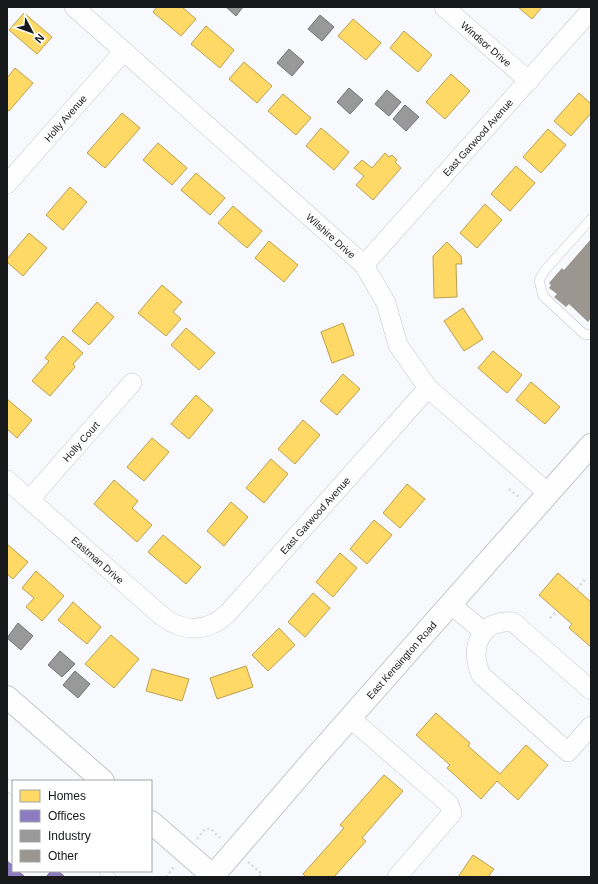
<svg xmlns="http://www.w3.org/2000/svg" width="598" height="884" font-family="Helvetica,sans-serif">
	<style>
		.homes { fill: #ffd966; stroke: #b99f4f }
		.offices { fill: #8e7cc3; stroke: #6a5e90 }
		.industry { fill: #999; stroke: #727273 }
		.building { fill: #9c9690 }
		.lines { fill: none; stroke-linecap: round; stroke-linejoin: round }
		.service-casing { stroke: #c4c5c8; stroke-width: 10 }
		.minor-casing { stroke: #c4c5c8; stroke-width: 20 }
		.tertiary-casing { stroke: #c4c5c8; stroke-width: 24 }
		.secondary-casing { stroke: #c4c5c8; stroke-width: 24 }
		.path { stroke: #d8d9da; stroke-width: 2.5; stroke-dasharray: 2 3; stroke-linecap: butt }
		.service { stroke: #fefeff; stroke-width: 9 }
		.minor { stroke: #fefeff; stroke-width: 19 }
		.tertiary { stroke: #fefeff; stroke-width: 22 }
		.secondary { stroke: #fefeff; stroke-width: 22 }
		.labels { text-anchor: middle; stroke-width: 4; stroke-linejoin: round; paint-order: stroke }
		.street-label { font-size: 10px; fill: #161819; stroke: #fff }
	</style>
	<rect width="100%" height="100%" fill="#f7f9fc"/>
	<path class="homes" d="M157 7H182L196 19 181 36 153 12Z
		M518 7H542L532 19Z
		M24 13 52 37 37 54 9 30Z
		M353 19 381 43 366 60 338 36Z
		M206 26 234 50 220 68 191 44Z
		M404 31 432 55 418 72 390 48Z
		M244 62 272 86 257 103 229 79Z
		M15 68 33 83 9 111 7 110V78Z
		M451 74 470 91 445 119 426 102Z
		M579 93 591 104V113L571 136 554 121Z
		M283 94 311 118 296 135 268 111Z
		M122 113 140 128 105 168 87 153Z
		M321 128 349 152 334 170 306 146Z
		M548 129 566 145 541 173 523 157Z
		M158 143 187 168 172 185 143 160Z
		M385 153 389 157 392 155 397 160 395 162 401 168 373 200 356 185 364 176 354 168 362 160 372 168Z
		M516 166 535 183 510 211 491 194Z
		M196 173 225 198 210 215 181 190Z
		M70 187 87 202 63 230 46 215Z
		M485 204 502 220 477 248 460 233Z
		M233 206 262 231 247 248 218 223Z
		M29 233 47 248 23 276 7 262V259Z
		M269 241 298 265 284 282 255 258Z
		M447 242 461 256 462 264H456L457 297 434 298 433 256Z
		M162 285 182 302 173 312 181 319 166 336 138 313Z
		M97 302 114 317 89 345 72 331Z
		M463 308 483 339 464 351 444 321Z
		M343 323 354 355 332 363 321 332Z
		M186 328 215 353 199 370 171 345Z
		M63 336 83 353 73 364 75 367 50 396 32 381 49 361 45 358Z
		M493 351 522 375 507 393 478 368Z
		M343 374 360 389 337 415 320 401Z
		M531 382 560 407 545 424 516 400Z
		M196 395 213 410 189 439 171 424Z
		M7 399 32 420 17 438 7 429Z
		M303 420 320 435 295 464 278 449Z
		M152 438 169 452 144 481 127 467Z
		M271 459 288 474 264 503 246 488Z
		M114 480 138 501 132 508 152 525 137 542 94 504Z
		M407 484 425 499 400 528 383 513Z
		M231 502 248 517 224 546 207 531Z
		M374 520 392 535 367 564 350 549Z
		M163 535 201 567 186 584 148 552Z
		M7 544 28 562 13 579 7 574Z
		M340 553 357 568 333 597 316 582Z
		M36 571 64 596 42 621 26 607 34 598 22 588Z
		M558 573 591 602V647L569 628 572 624 539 595Z
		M313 593 330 608 305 637 288 622Z
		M73 602 101 627 87 644 58 620Z
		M279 628 295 645 268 671 252 655Z
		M111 635 139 659 114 688 85 664Z
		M246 666 253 687 217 699 210 678Z
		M152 669 189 679 182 701 146 691Z
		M436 713 470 743 468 746 500 774 526 745 548 765 518 800 497 781 481 799 447 768 450 765 416 735Z
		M384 775 403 791 362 838 366 841 334 877H306L303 874 344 828 340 825Z
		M473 855 494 869 488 877H458Z"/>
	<path class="offices" d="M7 861 13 866V871H18L25 877H7Z
		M51 871H58L65 877H46Z"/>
	<path class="industry" d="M226 7H243L236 16Z
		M320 15 334 27 322 41 308 29Z
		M289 49 304 62 292 76 277 63Z
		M349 88 363 100 350 114 337 102Z
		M387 90 401 102 389 116 375 104Z
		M405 105 419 117 406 131 393 119Z
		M18 623 33 636 21 650 7 638Z
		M60 651 75 664 62 677 48 665Z
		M75 671 90 684 78 698 63 685Z"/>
	<path class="building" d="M591 239V318L588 322 569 304 566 307 554 297 557 294 549 288 551 285 549 283 562 268 564 270Z"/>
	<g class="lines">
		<g class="service-casing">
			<path id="service" d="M591 219 546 269 539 280 543 296 585 335 591 334
				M7 784 13 790
				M104 871 111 877"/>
		</g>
		<g class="minor-casing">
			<g id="minor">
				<path id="s1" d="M74 7 364 265 386 303 398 345 428 388 548 493"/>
				<path id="s2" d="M444 7 529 81"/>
				<path id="s3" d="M7 184 124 51"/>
				<path id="s4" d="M364 265 591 10"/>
				<path id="s5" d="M7 480 163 617C185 633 208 632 228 613L428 388"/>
				<path id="s6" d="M30 499 132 383"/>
				<path d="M450 604 483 631"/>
				<path d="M591 690 513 622C480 619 469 648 481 675L568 752 591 726"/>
				<path d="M350 718 449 804 452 813 397 877"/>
			</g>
		</g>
		<g class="tertiary-casing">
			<path id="tertiary" d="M7 697 103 781
				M151 822 213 876"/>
		</g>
		<g class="secondary-casing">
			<g id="secondary">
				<path id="s7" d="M212 877 319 753 591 445"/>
			</g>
		</g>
		<path class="path" d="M509 489 519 497
			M577 589 586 578
			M550 618 557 611
			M197 839 205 829H211L220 838
			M248 862 262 874 259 877
			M166 877 174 867"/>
		<use href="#service" class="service"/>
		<use href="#minor" class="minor"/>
		<use href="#tertiary" class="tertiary"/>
		<use href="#secondary" class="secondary"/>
	</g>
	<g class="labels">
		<g class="street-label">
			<text dy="4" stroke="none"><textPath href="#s2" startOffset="56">Windsor Drive</textPath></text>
			<text dy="4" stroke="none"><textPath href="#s3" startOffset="88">Holly Avenue</textPath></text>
			<text dy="4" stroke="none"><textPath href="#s4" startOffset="171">East Garwood Avenue</textPath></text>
			<text dy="4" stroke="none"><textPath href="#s1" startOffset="344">Wilshire Drive</textPath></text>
			<text dy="4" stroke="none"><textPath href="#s6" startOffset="77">Holly Court</textPath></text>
			<text dy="4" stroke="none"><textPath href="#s5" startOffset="410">East Garwood Avenue</textPath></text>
			<text dy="4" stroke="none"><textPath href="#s5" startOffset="121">Eastman Drive</textPath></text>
			<text dy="4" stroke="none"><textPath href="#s7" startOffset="288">East Kensington Road</textPath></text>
		</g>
	</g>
	<rect width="598" height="884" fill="none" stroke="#161819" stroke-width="16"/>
	<rect x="12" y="780" width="140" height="92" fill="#ffffff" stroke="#a2a3a3"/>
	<rect x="20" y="790" width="20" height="12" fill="#ffd966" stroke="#a2a3a3"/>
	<text x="48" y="800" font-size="12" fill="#161819">Homes</text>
	<rect x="20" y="810" width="20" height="12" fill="#8e7cc3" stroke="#a2a3a3"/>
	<text x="48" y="820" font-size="12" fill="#161819">Offices</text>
	<rect x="20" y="830" width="20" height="12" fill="#999999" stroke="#a2a3a3"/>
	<text x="48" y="840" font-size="12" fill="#161819">Industry</text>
	<rect x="20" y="850" width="20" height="12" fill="#9c9690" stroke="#a2a3a3"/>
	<text x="48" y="860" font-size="12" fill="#161819">Other</text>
	<g transform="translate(32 32) rotate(131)" stroke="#ffffff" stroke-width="3" paint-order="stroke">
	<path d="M0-3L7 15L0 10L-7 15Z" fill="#161819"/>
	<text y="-6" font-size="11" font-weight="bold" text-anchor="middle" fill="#161819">N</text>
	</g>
</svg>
